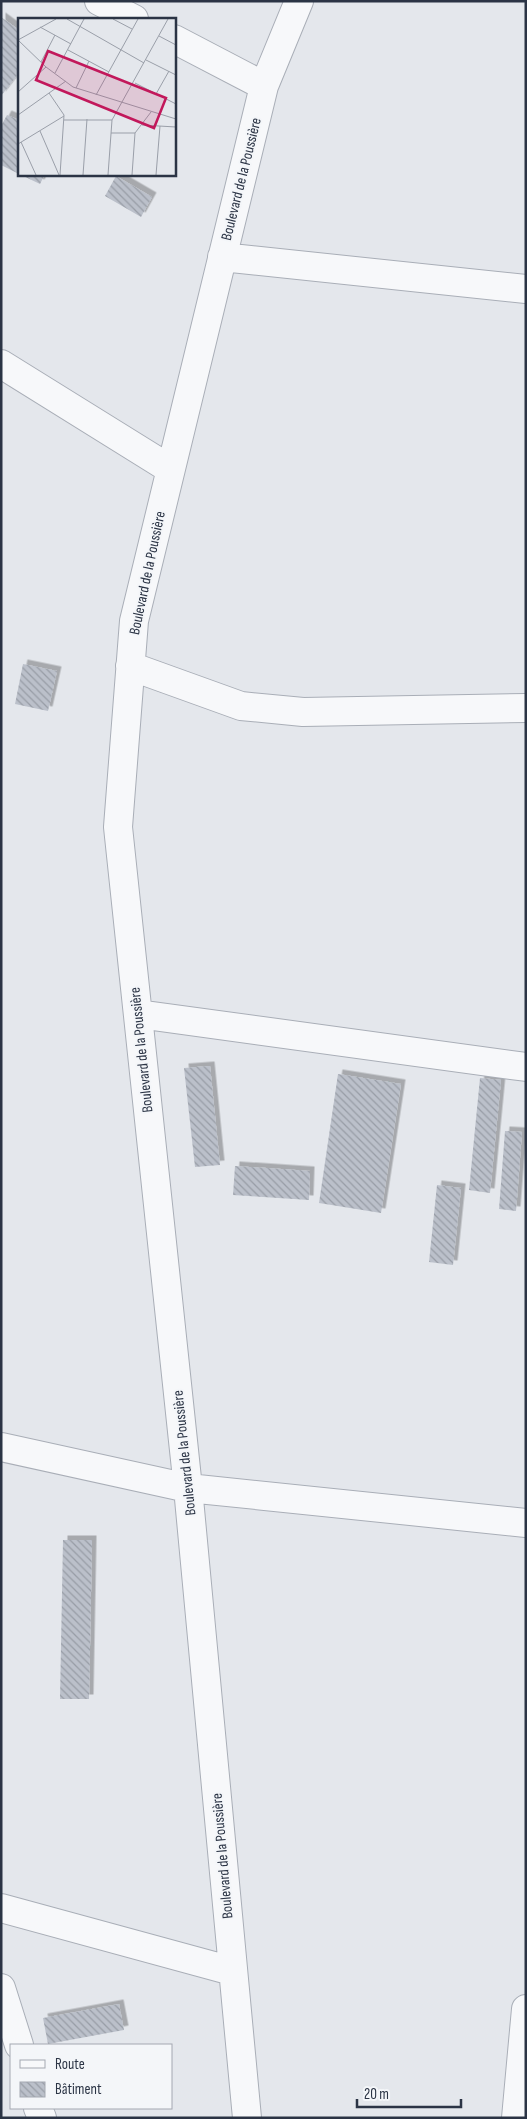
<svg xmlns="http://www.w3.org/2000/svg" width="527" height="2119" font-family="'Sofia Sans Condensed',sans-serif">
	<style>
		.building { fill: url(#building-back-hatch); filter: url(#shadow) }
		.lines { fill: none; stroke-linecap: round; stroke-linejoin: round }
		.minor-casing { stroke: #a9aeb7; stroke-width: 30 }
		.minor { stroke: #f7f8fa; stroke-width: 28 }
		.labels { text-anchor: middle; stroke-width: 4; stroke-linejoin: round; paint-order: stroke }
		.street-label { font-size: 15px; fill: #2b3445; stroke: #f4f6f9 }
		.inset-road { fill: none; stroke: #9a9fa9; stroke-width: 1 }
		.view { fill: #c2185b; fill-opacity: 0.15; stroke: #c2185b; stroke-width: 2.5 }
		.inset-edge { fill: none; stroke: #2b3445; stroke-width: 2.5 }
	</style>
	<defs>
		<pattern id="building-back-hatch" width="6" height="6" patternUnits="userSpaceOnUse" patternTransform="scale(1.25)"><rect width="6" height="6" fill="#bbc0ca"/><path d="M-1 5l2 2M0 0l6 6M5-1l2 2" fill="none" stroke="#989da6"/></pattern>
		<filter id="shadow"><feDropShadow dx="4.5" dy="-4.5" stdDeviation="0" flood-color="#0004"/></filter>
	</defs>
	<rect width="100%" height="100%" fill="#e4e7ec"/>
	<path class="building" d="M1 17 19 30V73L1 96Z
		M7 115 19 120V174L1 165V126Z
		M19 174H45L40 184Z
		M116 176 152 197 141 217 105 196Z
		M23 664 57 671 48 711 15 704Z
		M210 1066 220 1165 195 1167 184 1068Z
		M338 1074 401 1084 381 1213 319 1203Z
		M480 1078 501 1080 490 1193 469 1190Z
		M505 1131 522 1132 516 1211 499 1209Z
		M235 1166 310 1171 309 1200 233 1195Z
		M437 1185 461 1188 453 1265 429 1262Z
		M63 1540H92L89 1699H60Z
		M119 2004 124 2030 48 2044 43 2018Z"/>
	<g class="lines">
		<g class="minor-casing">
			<path id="minor" d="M99 1 134 19
				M174 39 264 86
				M222 257 526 289
				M1 364 170 469
				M130 666 241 706 303 712 526 708
				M138 1014 526 1067
				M1 1447 188 1488 526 1523
				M1 1908 232 1971
				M1 1988 19 2045
				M38 2108 42 2118
				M247 2118 188 1488 118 827 134 621 264 86 299 1
				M516 2118 526 2009"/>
		</g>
		<use href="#minor" class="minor"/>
	</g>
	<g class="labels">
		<g class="street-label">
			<text transform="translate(241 179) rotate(-76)" y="5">Boulevard de la Poussière</text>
			<text transform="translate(147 573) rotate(-78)" y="5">Boulevard de la Poussière</text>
			<text transform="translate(141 1050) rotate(-96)" y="5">Boulevard de la Poussière</text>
			<text transform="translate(184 1453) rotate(-96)" y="5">Boulevard de la Poussière</text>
			<text transform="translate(222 1856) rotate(-95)" y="5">Boulevard de la Poussière</text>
		</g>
	</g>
	<g transform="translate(18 18)">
		<rect width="158" height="158" fill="#e4e7ec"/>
		<path class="inset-road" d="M49 1 126 45M95 1 114 11M22 9 53 26M141 18 158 27M0 22 28 49 55 69 158 101M0 22 38 1M50 32 91 54M128 42 158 57M23 44 37 17M37 55 66 1M117 65 158 86M58 70 71 43M0 74 28 49M31 75 46 97 42 157M138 76 151 53M78 77 120 1M0 97 48 63M46 102H94M124 107 158 109M22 113 41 157M93 115H117L133 94M3 124 18 157M0 126 46 98M65 157 69 101M90 157 94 102 150 1M114 157 117 115M138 157 142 108"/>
		<path class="view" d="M30 33 148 80 136 110 18 62Z"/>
		<rect width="158" height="158" class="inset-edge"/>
	</g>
	<rect width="527" height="2119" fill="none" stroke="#2b3445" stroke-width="5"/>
	<rect x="10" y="2044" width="162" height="65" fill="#f4f6f9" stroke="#a4a8b1"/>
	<rect x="20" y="2060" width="25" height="8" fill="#f7f8fa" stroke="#a4a8b1"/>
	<text x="55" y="2069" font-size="15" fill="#2b3445">Route</text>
	<rect x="20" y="2082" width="25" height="15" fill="url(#building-back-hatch)" stroke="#a4a8b1"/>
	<text x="55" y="2094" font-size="15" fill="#2b3445">Bâtiment</text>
	<path d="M357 2099v8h104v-8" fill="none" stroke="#2b3445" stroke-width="2.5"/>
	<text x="364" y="2099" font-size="15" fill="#2b3445" stroke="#f4f6f9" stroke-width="4" paint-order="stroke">20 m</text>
</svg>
